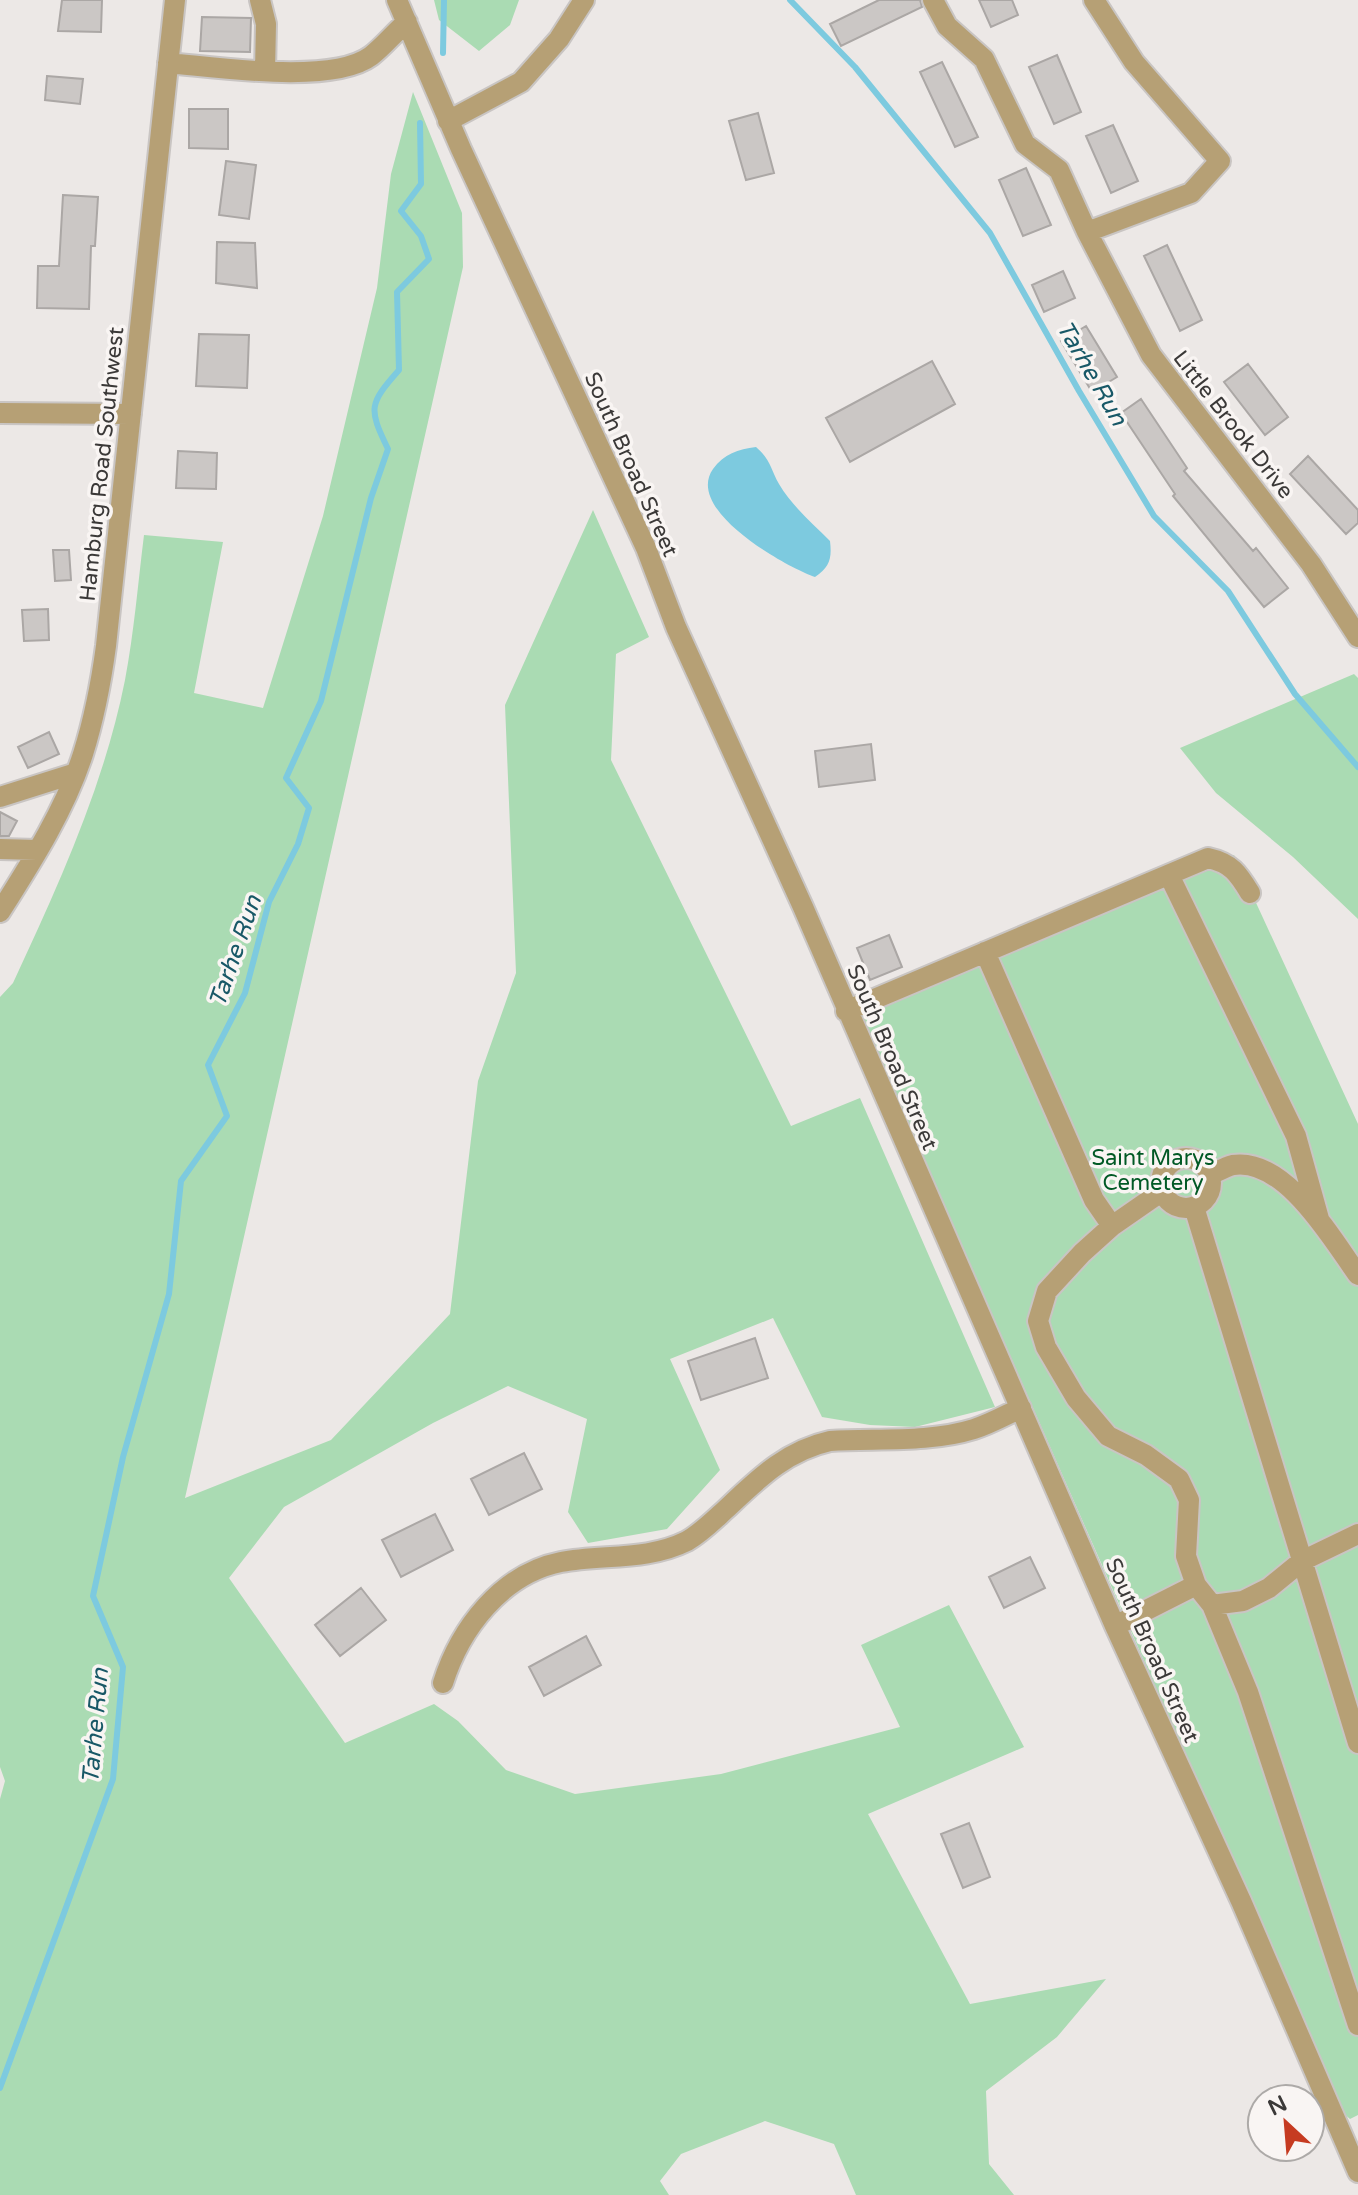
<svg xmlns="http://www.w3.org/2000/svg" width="1358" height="2195" font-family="'Varela Round',sans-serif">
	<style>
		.green { fill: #aadbb3 }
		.water { fill: #7dcadf }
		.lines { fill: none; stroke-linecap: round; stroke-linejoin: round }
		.stream { stroke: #7dcadf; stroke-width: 6 }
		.building { fill: #cbc7c5; stroke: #aba7a5; stroke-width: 2 }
		.minor-casing { stroke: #c9c5c3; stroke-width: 24 }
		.minor { stroke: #b6a075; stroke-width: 20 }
		.labels { text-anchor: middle; stroke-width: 7; stroke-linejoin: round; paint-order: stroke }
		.street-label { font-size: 22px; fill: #3b3938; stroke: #f9f5f3 }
		.park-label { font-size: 22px; fill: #015925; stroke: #f9f5f3 }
		.water-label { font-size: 24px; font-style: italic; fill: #185867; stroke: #f9f5f3 }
	</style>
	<rect width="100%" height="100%" fill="#ece8e6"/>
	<path class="green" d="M434 0H519L510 25 479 51 439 20Z
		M413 92 462 213 463 267 185 1498 331 1440 450 1314 478 1081 516 973 505 705 593 510 649 637 616 654 611 760 791 1126 860 1098 995 1407 915 1427 870 1425 822 1417 773 1318 670 1359 720 1470 667 1529 588 1543 568 1512 587 1419 508 1386 433 1423 284 1507 229 1578 345 1743 434 1704 458 1721 506 1770 575 1794 721 1774 900 1727 861 1645 949 1605 1024 1747 868 1814 970 2004 1106 1979 1057 2037 986 2091 989 2164 1014 2195H856L834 2144 765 2121 681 2154 660 2181 669 2195H0V1799L5 1781 0 1767V997L13 983C58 886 104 786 125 680 134 633 138 583 144 535L223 542 194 693 263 708 323 516 377 288 391 174Z
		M1354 674 1358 678V919L1293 857 1216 793 1180 748Z
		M1234 855 1358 1124V2115L1350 2119 1342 2112 861 1016Z"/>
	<path class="water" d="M756 447C771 460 770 468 779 484 792 506 812 523 830 541 832 558 830 567 815 577 786 567 684 510 713 469 724 454 738 449 756 447Z"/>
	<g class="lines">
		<path class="stream" d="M790 0 855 67 990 233 1079 391 1154 516 1228 591 1295 694 1358 767
			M443 53 444 0
			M0 2088 113 1779 123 1667 93 1596 123 1457 169 1294 181 1181 227 1116 208 1065 245 993 269 902 298 844 309 808 286 778 321 701 371 498 388 449C368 408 369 404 399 370L397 292 429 259 421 236 401 211 421 184 420 123"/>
	</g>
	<path class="building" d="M62 0H102L101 32 58 31Z
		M879 0H920L922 7 841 46 830 24Z
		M979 0H1012L1018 15 991 27Z
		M202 17 251 18 250 52 200 51Z
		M1057 55 1081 112 1054 124 1029 67Z
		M942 62 978 137 955 147 920 72Z
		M47 76 83 79 80 104 45 100Z
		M189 109H228V149L189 148Z
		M758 113 774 173 746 180 729 121Z
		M1113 125 1138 181 1111 193 1086 136Z
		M226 161 256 165 249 219 219 215Z
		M1026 168 1051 225 1023 236 999 180Z
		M63 195 98 197 95 246H91L89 309 37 308 38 266H59Z
		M217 242 255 243 257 288 216 283Z
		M1167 245 1202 320 1180 331 1144 256Z
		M1063 271 1075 298 1044 312 1032 285Z
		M1086 326 1117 377 1092 392 1061 341Z
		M199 334 249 335 247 388 196 386Z
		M932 361 955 404 850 462 826 418Z
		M1248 364 1288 417 1265 435 1224 382Z
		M1141 399 1187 468 1184 471 1253 551 1256 548 1288 588 1264 607 1173 496 1175 494 1121 413Z
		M178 451 217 453 216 489 176 488Z
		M1308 456 1358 510V523L1346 534 1290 474Z
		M53 550H69L71 580 55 581Z
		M48 609 49 640 24 641 22 610Z
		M49 732 59 754 28 768 18 747Z
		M871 744 875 780 819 787 815 751Z
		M0 812 17 821 9 836H0Z
		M889 935 902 967 870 980 857 948Z
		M755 1338 768 1378 701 1400 688 1361Z
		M524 1453 542 1489 489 1515 471 1479Z
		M435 1514 453 1550 401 1577 382 1540Z
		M1030 1557 1045 1588 1004 1608 989 1577Z
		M361 1588 386 1620 340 1656 315 1625Z
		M586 1636 601 1665 544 1696 529 1667Z
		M969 1823 990 1877 963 1888 941 1834Z"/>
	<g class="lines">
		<g class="minor-casing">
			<path id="minor" d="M260 0 266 24 265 71
				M397 0 461 149 646 548 676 627 803 907 1115 1626 1241 1901 1358 2172
				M933 0 947 26 984 59 1025 144 1059 170 1087 232
				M1094 0 1134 62 1220 161 1191 193 1087 232 1151 355 1311 564 1358 637
				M168 63C216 67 332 85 371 56 384 46 395 32 407 22
				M448 121 521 82 559 39 584 0
				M0 413 131 414
				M0 797 76 773
				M0 849 37 850
				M1169 875 1296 1136 1319 1219
				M0 912C31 863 65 810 83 754 94 719 101 683 106 646L175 0
				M985 952 1094 1200 1112 1226
				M846 1011 1208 858C1231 863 1238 873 1250 893
				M1161 1183a25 25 0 1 1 50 0a25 25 0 1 1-50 0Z
				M1210 1175C1217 1172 1225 1167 1233 1165 1285 1157 1332 1239 1358 1275
				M1161 1192 1112 1226 1082 1253 1047 1291 1038 1321 1046 1347 1076 1398 1108 1436 1146 1455 1179 1479 1189 1500 1186 1556 1196 1585 1212 1605 1248 1692 1358 2025
				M1194 1207 1358 1743
				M1212 1605 1243 1601 1269 1588 1302 1561 1358 1534
				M1115 1626 1196 1585
				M443 1683C460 1629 501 1574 561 1562 603 1554 647 1561 687 1541 701 1533 713 1521 725 1510 757 1480 785 1451 830 1441 877 1438 929 1443 974 1429 990 1424 1006 1415 1021 1408"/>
		</g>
		<use href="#minor" class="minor"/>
	</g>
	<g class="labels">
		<g class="street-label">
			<text transform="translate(1234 424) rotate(52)" y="8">Little Brook Drive</text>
			<text transform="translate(101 464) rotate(-84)" y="8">Hamburg Road Southwest</text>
			<text transform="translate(632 464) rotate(66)" y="8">South Broad Street</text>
			<text transform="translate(893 1057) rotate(67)" y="8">South Broad Street</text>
			<text transform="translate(1153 1650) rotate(66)" y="8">South Broad Street</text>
		</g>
		<g class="park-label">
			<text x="1153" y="1165">Saint Marys<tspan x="1153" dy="25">Cemetery</tspan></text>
		</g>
		<g class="water-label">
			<text transform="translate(1092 373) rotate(60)" y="8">Tarhe Run</text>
			<text transform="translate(235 951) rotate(-71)" y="8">Tarhe Run</text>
			<text transform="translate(95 1726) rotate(-85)" y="8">Tarhe Run</text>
		</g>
	</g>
	<g transform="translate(1286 2123) rotate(334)"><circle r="38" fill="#f9f5f3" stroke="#adaaa8" stroke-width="2"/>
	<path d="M0-6L14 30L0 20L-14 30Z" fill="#c63b21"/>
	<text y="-12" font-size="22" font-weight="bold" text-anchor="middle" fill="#3b3938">N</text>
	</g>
</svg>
